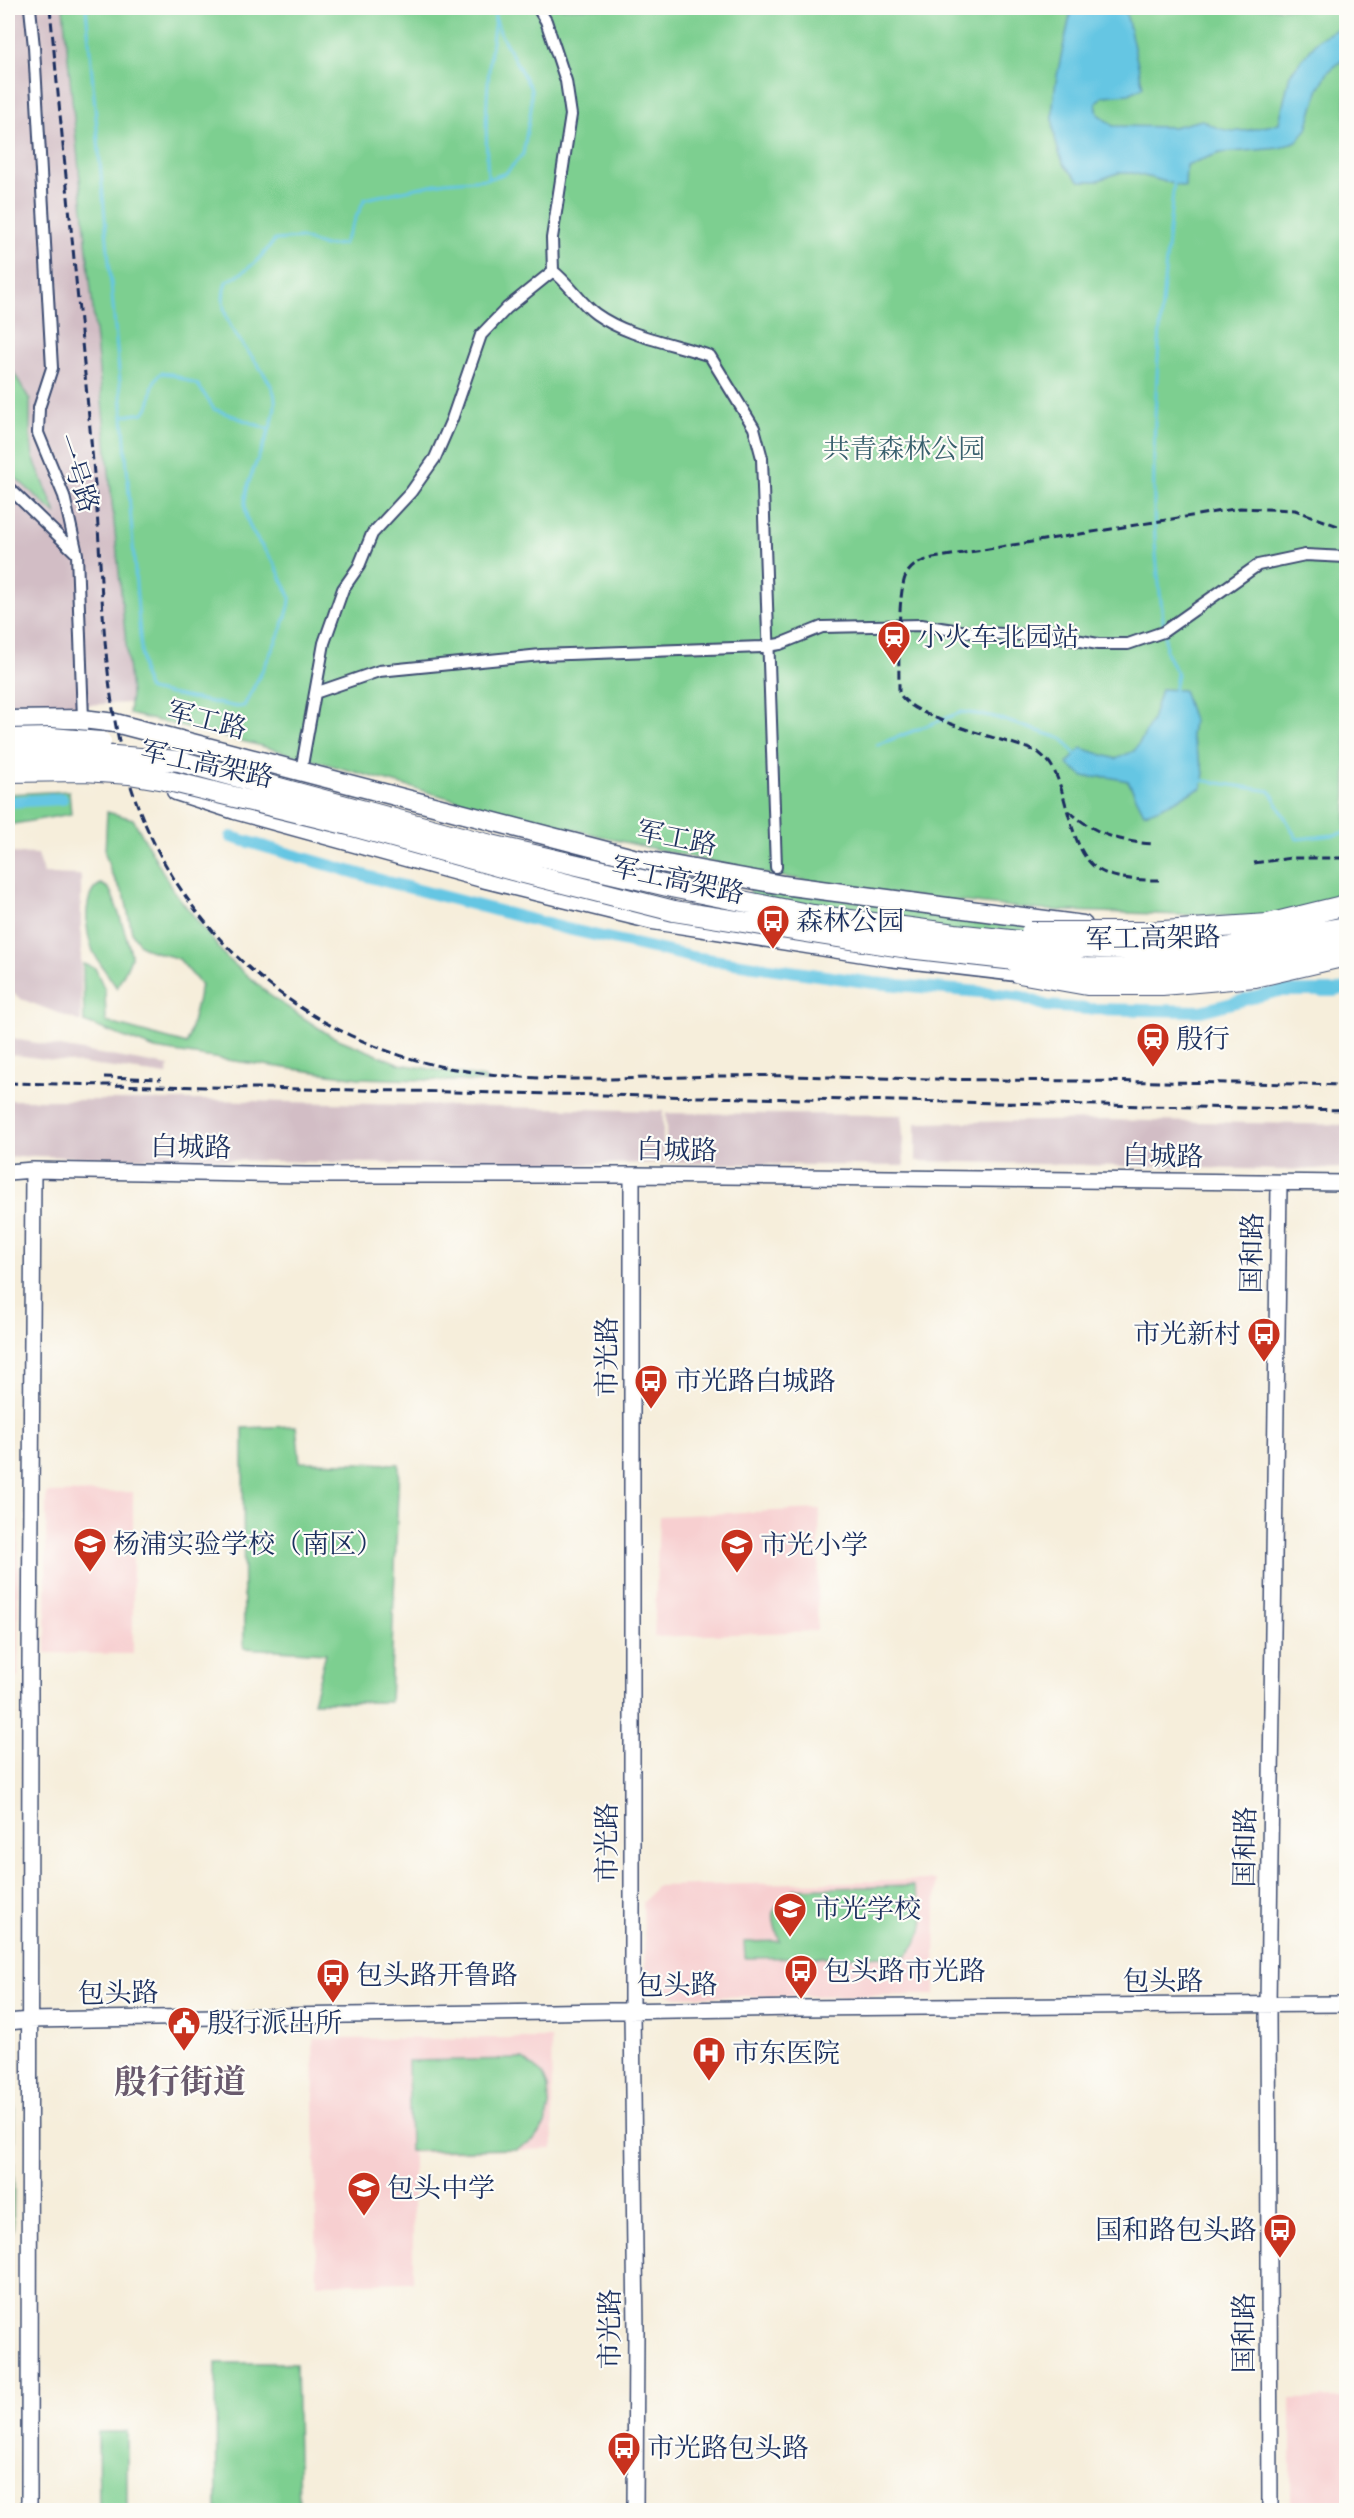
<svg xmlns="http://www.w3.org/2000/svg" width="1354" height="2518" font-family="'EB Garamond','Noto Serif SC',serif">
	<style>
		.built { fill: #f7cfd0 }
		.industrial { fill: #d2bdc5 }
		.green { fill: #7dcf90; stroke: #4c7f77; stroke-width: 1.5 }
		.water { fill: #65c6e3; stroke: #407aa0; stroke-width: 1.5 }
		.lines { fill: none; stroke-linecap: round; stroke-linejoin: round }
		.stream { stroke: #65c6e3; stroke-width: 3 }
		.canal { stroke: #65c6e3; stroke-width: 12 }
		.street-casing { stroke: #3c4c71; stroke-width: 14 }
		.secondary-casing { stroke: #3c4c71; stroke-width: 18 }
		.primary-casing { stroke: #3c4c71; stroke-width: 21 }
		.street { stroke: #fff; stroke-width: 10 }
		.secondary { stroke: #fff; stroke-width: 15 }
		.primary { stroke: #fff; stroke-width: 18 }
		.rail { stroke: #1b2f5e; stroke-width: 3; stroke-dasharray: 9 4.5; stroke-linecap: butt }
		.highway-bridge-casing { stroke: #3c4c71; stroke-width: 22; stroke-linecap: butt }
		.highway-bridge { stroke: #fff; stroke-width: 20 }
		.labels { text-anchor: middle; stroke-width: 4.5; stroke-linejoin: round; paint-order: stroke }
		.park-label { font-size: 27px; fill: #385f6d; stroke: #fdfcf7 }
		.street-label { font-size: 27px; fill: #1b2f5e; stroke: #fdfcf7 }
		.poi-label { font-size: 27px; fill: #1b2f5e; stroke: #fdfcf7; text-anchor: start }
		.district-label { font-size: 33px; font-weight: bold; fill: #695a6d; stroke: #fdfcf7 }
	</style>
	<rect width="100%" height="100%" fill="#fdfcf7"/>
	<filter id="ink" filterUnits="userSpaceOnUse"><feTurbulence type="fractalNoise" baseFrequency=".0167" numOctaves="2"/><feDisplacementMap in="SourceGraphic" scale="12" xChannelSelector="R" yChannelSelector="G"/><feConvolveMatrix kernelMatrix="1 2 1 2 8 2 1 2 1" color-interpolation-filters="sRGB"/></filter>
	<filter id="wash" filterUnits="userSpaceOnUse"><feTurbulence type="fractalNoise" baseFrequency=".008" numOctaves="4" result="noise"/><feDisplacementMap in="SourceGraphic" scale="24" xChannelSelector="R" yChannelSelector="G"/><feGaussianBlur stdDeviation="1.35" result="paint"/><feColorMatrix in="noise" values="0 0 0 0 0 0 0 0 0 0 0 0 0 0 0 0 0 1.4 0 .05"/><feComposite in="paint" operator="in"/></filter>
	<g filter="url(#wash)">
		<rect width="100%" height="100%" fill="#f6eedb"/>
		<path class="built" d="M133 1492V1654L46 1653V1493Z
			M820 1509 817 1631 654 1637 659 1516Z
			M18 1520V1677L8 1678V1521Z
			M936 1880 935 1995 672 1997 645 1974 643 1903 656 1886Z
			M551 2038 553 2149 413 2153V2282L317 2284 313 2039Z
			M1346 2398V2510H1291V2399Z"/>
		<path class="industrial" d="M8 8H63L131 694 130 703 8 708Z
			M8 853 38 854 44 874 81 875V1022L21 999 8 990Z
			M8 1038 169 1066 167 1075 8 1054Z
			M8 1100H206L663 1111V1163L512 1166 32 1156 8 1158Z
			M666 1113 902 1115 904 1166 666 1163Z
			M1105 1120 1346 1125V1168L1281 1170 916 1161V1123Z"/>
		<path class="green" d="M63 8H1346V898L1269 918 1040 910 875 892 766 874 611 839 467 803 254 744 129 714 131 694Z
			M13 371 30 400V435L33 457 57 515 8 471V399Z
			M69 791 71 814 8 825V794Z
			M107 812 133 819 173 890 226 957 272 997 331 1036 400 1064 485 1078 486 1082 359 1078 227 1060 155 1049 84 1022 83 964 95 968 105 990 106 1022 187 1044 201 985 179 959 149 950 140 945 132 933 125 897 111 873 105 853Z
			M101 884C103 885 107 887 109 889 113 894 132 952 131 957 128 967 121 978 117 988 109 976 99 964 93 951 86 935 81 893 101 884Z
			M751 886 1079 932 1075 963 747 921Z
			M296 1426 300 1462 399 1464 390 1702H313L326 1653 244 1648 243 1428Z
			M913 1886C928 1915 928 1933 906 1956L745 1958 744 1942 780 1941C769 1915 771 1905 793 1889Z
			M8 2043 15 2056 13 2232 8 2234Z
			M523 2059 543 2075 548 2087 549 2106 545 2125 534 2140 516 2149 410 2151 408 2061Z
			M216 2363H296L299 2510H217Z
			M98 2432H127V2510H99Z"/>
		<path class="water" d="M1069 8H1125L1143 87 1129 94 1103 96 1096 104 1098 114 1113 126 1173 127 1202 120C1229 138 1250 131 1279 123L1290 74 1319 39 1346 24V57L1328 72 1319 88 1307 129 1297 141 1280 148 1220 153 1186 165 1185 187 1133 173H1118L1096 181H1080C1075 176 1068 170 1064 164 1040 119 1061 62 1070 16Z
			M1161 689 1183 690 1193 720 1191 736 1204 772 1202 788C1182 795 1164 809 1144 813L1128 781 1108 777H1084L1067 764 1081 748 1116 759 1134 751 1142 739 1152 720Z"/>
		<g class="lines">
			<path class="stream" d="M86 8 123 416
				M488 179C484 122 487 75 495 19
				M268 429 214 409 198 385 171 374 161 373C146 387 156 400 144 413L123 416 143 675 149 690 237 707 244 706C254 687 292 615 290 597 289 593 286 588 284 584 280 576 277 567 272 560 259 542 245 527 245 503 245 471 285 418 273 390 258 354 211 325 226 282 248 271 260 259 275 240L301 238 324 246 343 244 365 199 445 182 488 179 506 173 523 154 531 109V89L501 35 492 8
				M1164 628C1161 600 1157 571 1155 542 1150 422 1161 302 1174 183
				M1165 635 1166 652 1177 674 1174 691
				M877 745 962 712 991 716 1063 739 1078 758
				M1200 780 1270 791 1297 839 1334 835 1346 832"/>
			<path class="canal" d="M8 802 62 799
				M231 837 384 881 563 928 692 957 874 983 992 993 1022 997 1047 1006 1088 1009 1201 1011 1279 991H1334L1346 988"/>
		</g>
	</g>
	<g filter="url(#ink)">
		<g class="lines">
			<g class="street-casing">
				<path id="street" d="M30 8 34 47 52 368 39 408 38 433 64 496 77 554 83 719 81 743
					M538 8 546 21 566 81 571 115 552 238 553 271C569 283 580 303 596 314 628 337 673 343 710 356L754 428 762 458 776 867
					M8 487 77 554
					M315 693 379 671 541 655 762 647 780 644 822 627 921 625 967 632 1059 637 1098 644H1128L1163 632 1258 565 1305 555 1346 557
					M301 771 324 643 343 589 359 566 372 534 411 492 435 458 452 419 481 335 507 308 553 271"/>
			</g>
			<g class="secondary-casing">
				<path id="secondary" d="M8 1172 33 1170 305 1175H632L1346 1183
					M632 1175V2011L636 2332 635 2510
					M8 2022 29 2020 798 2008 1346 2004
					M29 2510 30 1666 33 1170
					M1270 2510 1268 2005 1279 1184"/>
			</g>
			<g class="primary-casing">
				<path id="primary" d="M8 720 83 719 115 723 633 858 783 885 1083 925
					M176 791 235 810 482 878 653 920 889 957 1033 974"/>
			</g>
			<use href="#street" class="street"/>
			<use href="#secondary" class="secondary"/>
			<use href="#primary" class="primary"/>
			<path class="rail" d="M50 8C65 171 82 334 96 497 103 589 102 696 130 783 176 932 306 1044 460 1070 569 1088 681 1073 791 1076 976 1081 1161 1081 1346 1085
				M1069 811C1094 834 1121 842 1153 844
				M1254 863 1292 858H1346
				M1159 880C1140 880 1116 880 1099 870 1069 852 1069 794 1051 765 1048 760 1042 756 1038 752 1009 740 909 719 899 692 899 668 897 593 906 575 912 564 922 561 933 558L1240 508 1295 510 1346 529
				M104 1077 161 1079
				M8 1083 1346 1110"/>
			<g class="highway-bridge-casing">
				<path id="highway-bridge" d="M8 739 51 738 101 742
					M8 756 89 754 179 761 491 845 676 888 813 915 955 934 1077 947 1168 951 1224 948 1346 927
					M8 772 84 771 129 774 165 780 349 825 512 870 674 911 908 948 1086 968 1153 970 1215 966 1346 942
					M1031 932H1148L1268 924 1346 905
					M1019 973 1087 985H1162L1255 977 1346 956"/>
			</g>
			<use href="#highway-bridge" class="highway-bridge"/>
		</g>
	</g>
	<defs>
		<g id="station-pin" transform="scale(1.725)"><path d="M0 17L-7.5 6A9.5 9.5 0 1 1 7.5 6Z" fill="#c8321e" stroke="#fdfcf7"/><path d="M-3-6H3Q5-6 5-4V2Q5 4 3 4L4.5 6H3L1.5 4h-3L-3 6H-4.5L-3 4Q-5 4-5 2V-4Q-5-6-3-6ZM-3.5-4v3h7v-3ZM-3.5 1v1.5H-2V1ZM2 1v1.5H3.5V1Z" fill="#fff"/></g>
		<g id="bus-pin" transform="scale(1.725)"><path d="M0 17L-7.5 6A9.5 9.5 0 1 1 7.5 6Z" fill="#c8321e" stroke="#fdfcf7"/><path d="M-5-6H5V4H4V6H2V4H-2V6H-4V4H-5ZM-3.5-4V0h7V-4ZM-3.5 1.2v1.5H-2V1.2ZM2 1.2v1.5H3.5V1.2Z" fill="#fff"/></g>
		<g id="school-pin" transform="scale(1.725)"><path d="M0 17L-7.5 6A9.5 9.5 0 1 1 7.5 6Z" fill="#c8321e" stroke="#fdfcf7"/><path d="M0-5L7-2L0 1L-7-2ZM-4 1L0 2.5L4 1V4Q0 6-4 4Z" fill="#fff"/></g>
		<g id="civic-pin" transform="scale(1.725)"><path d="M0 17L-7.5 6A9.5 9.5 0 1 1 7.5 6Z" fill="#c8321e" stroke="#fdfcf7"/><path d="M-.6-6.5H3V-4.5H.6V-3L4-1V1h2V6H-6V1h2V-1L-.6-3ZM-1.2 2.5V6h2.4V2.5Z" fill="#fff"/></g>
		<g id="hospital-pin" transform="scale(1.725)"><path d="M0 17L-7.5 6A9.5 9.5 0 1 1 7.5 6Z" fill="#c8321e" stroke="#fdfcf7"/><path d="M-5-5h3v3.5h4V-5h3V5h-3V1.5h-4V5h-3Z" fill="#fff"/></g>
	</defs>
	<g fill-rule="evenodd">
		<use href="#station-pin" x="894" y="637"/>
		<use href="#bus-pin" x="773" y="921"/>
		<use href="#station-pin" x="1153" y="1039"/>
		<use href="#bus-pin" x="1264" y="1334"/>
		<use href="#bus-pin" x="651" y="1381"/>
		<use href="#school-pin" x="90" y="1544"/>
		<use href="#school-pin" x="737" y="1545"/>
		<use href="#school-pin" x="790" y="1909"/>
		<use href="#bus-pin" x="801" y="1971"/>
		<use href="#bus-pin" x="333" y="1975"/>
		<use href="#civic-pin" x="184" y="2023"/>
		<use href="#hospital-pin" x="709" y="2053"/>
		<use href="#school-pin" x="364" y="2188"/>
		<use href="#bus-pin" x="1280" y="2230"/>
		<use href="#bus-pin" x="624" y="2448"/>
	</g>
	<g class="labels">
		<g class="park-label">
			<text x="904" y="458">共青森林公园</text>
		</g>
		<g class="street-label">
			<text transform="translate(77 473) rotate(71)" y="9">一号路</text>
			<text transform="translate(207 720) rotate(14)" y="9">军工路</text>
			<text transform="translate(207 764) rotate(12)" y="9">军工高架路</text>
			<text transform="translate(677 838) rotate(11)" y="9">军工路</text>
			<text transform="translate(678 880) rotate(12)" y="9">军工高架路</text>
			<text transform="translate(1153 938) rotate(-1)" y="9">军工高架路</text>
			<text transform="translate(191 1147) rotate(1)" y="9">白城路</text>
			<text transform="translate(677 1150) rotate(1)" y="9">白城路</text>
			<text transform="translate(1163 1156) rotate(1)" y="9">白城路</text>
			<text transform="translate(1252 1253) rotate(-89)" y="9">国和路</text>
			<text transform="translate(607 1357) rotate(-90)" y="9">市光路</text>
			<text transform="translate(607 1843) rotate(-90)" y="9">市光路</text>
			<text transform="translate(1245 1847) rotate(-89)" y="9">国和路</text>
			<text x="1163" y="1990">包头路</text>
			<text transform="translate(677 1985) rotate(-1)" y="9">包头路</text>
			<text transform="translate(118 1993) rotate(-1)" y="9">包头路</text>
			<text transform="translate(610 2329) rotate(-90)" y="9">市光路</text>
			<text transform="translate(1244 2333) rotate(-90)" y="9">国和路</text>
		</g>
		<g class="poi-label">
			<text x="917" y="646">小火车北园站</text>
			<text x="796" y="930">森林公园</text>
			<text x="1176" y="1048">殷行</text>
			<text x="1241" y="1343" text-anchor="end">市光新村</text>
			<text x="674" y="1390">市光路白城路</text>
			<text x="113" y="1553">杨浦实验学校（南区）</text>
			<text x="760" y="1554">市光小学</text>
			<text x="813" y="1918">市光学校</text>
			<text x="824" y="1980">包头路市光路</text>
			<text x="356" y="1984">包头路开鲁路</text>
			<text x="207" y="2032">殷行派出所</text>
			<text x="732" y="2062">市东医院</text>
			<text x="387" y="2197">包头中学</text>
			<text x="1257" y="2239" text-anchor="end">国和路包头路</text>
			<text x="647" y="2457">市光路包头路</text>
		</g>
		<g class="district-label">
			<text x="180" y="2093">殷行街道</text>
		</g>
	</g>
	<rect width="1354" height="2518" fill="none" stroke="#fdfcf7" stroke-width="30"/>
</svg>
